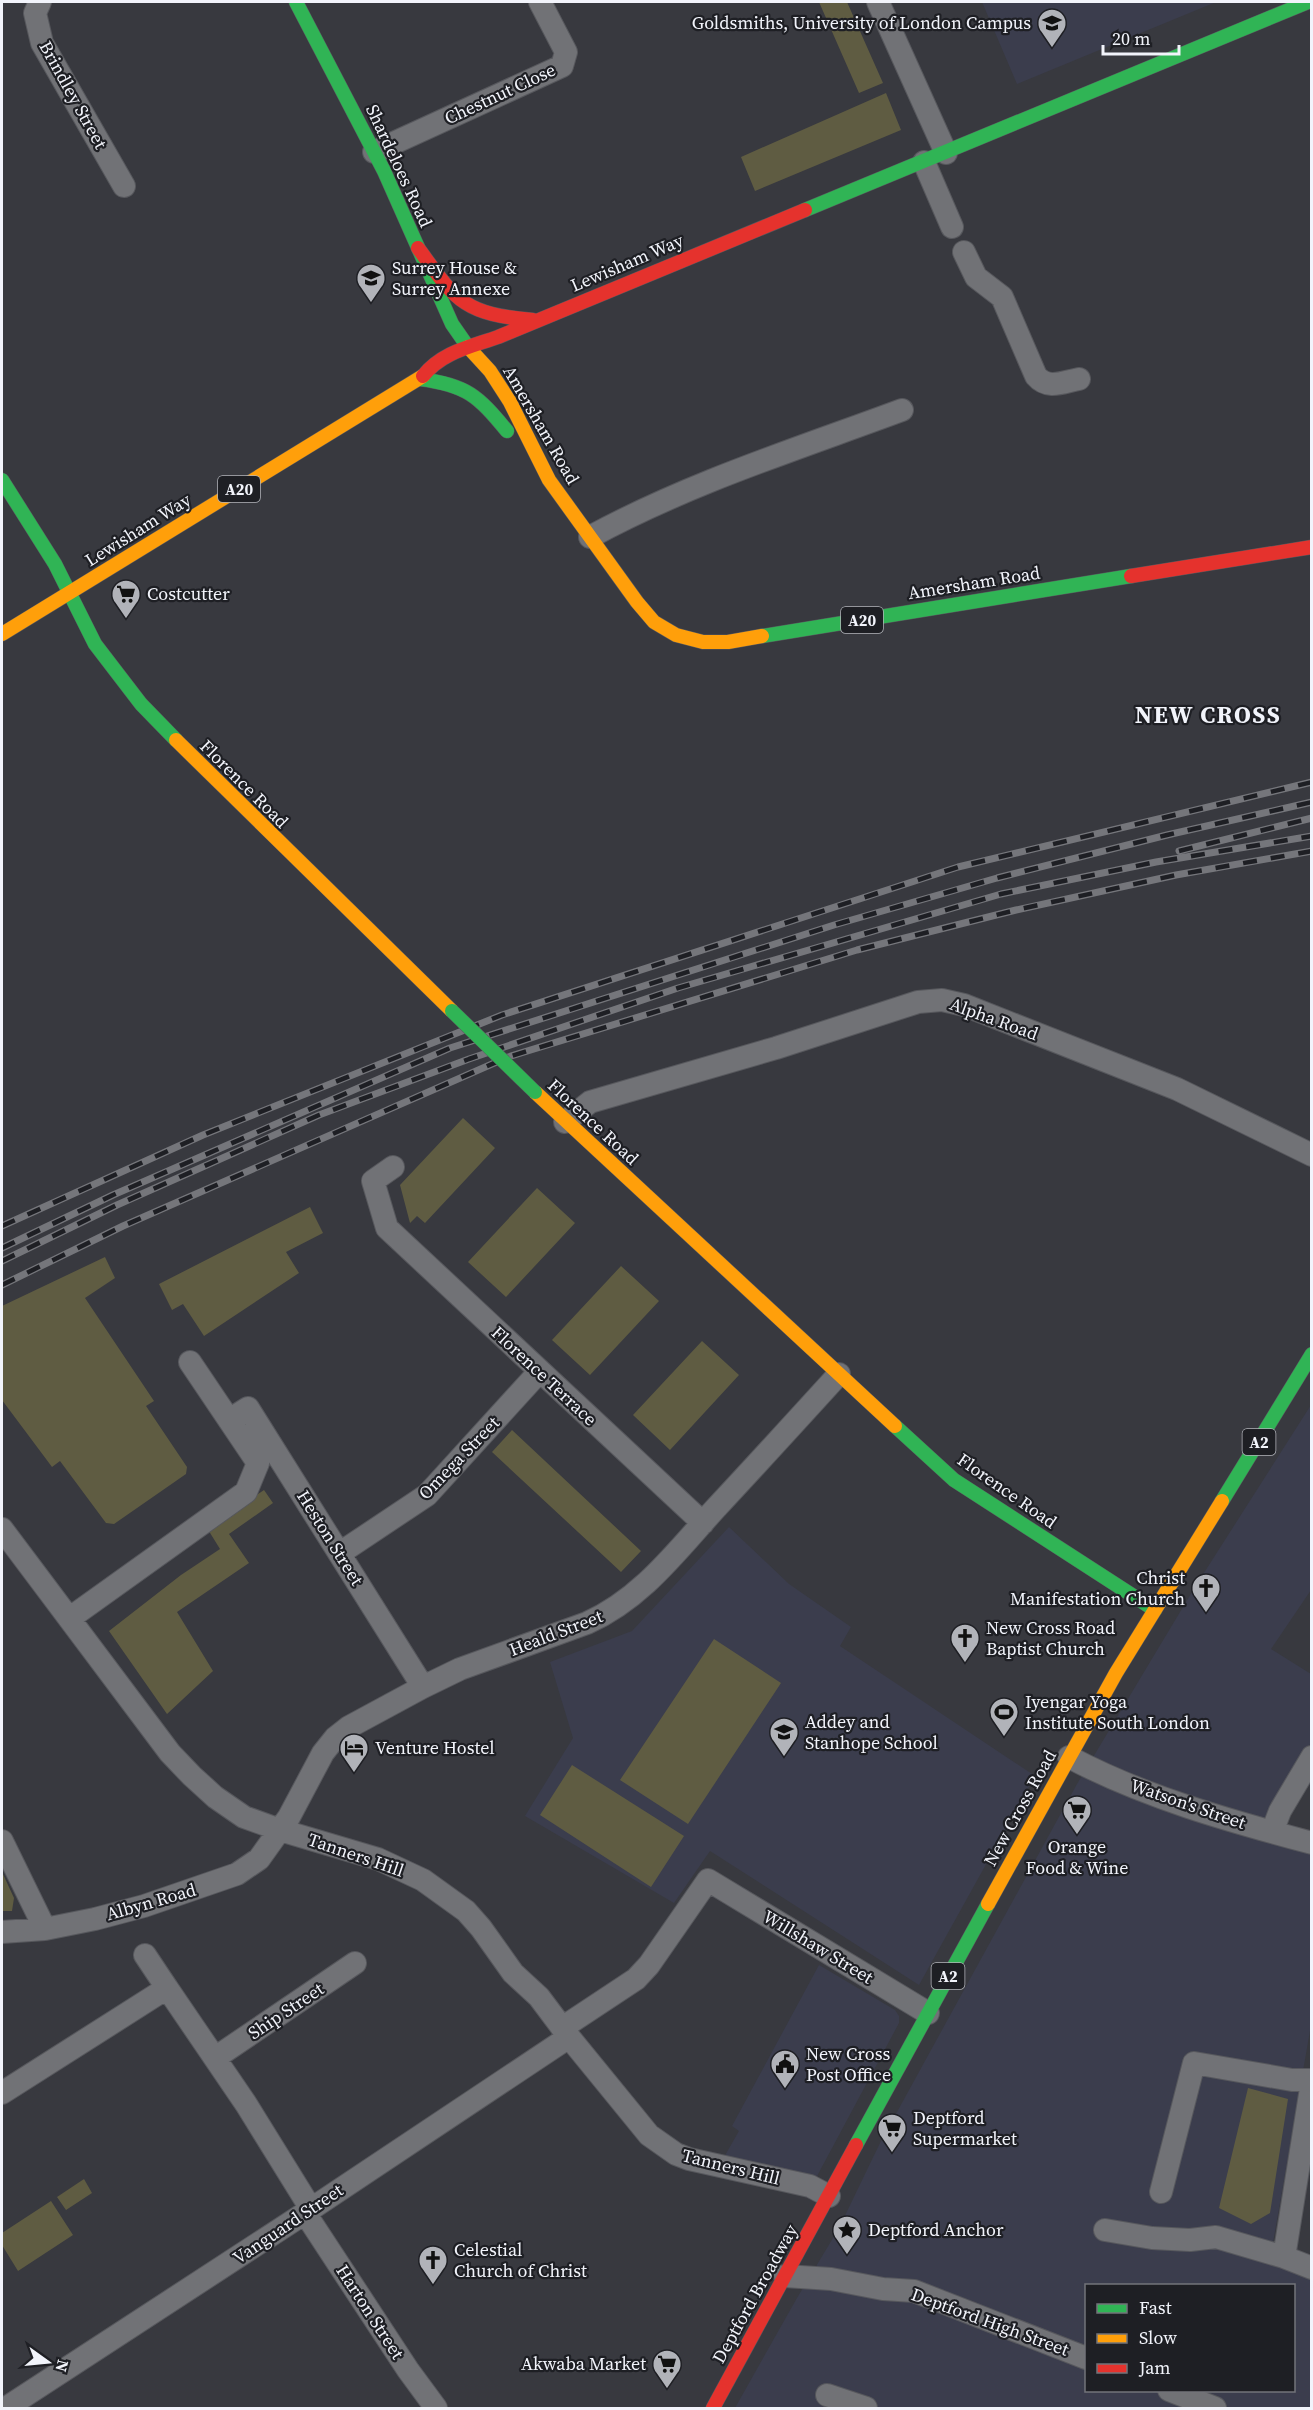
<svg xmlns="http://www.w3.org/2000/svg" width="1313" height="2410" font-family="'Source Serif 4',serif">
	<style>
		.built { fill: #3b3d4d; fill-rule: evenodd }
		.green { fill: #5f5c42 }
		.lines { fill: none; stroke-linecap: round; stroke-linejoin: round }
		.street-casing { stroke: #57585d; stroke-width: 24 }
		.fast-casing { stroke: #57585d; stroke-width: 15 }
		.slow-casing { stroke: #57585d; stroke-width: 15 }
		.jam-casing { stroke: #57585d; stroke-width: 15 }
		.street { stroke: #717276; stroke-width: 22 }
		.fast { stroke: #30b455; stroke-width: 14 }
		.slow { stroke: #ff9f0a; stroke-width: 14 }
		.jam { stroke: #e5322d; stroke-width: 14 }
		.rail-casing { stroke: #75767b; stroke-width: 7 }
		.rail { stroke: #1e1f24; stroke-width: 4.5; stroke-dasharray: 14; stroke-linecap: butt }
		.fast-bridge-casing { stroke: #57585d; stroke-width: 15; stroke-linecap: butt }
		.fast-bridge { stroke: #30b455; stroke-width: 14 }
		.labels { text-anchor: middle; stroke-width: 4.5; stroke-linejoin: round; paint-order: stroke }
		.shield { fill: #1e1f24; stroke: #b2b4ba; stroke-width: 1.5 }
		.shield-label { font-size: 16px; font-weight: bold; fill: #f2f4fb }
		.poi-label { font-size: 18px; fill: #f2f4fb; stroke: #1e1f24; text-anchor: start }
		.street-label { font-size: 18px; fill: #f2f4fb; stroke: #1e1f24 }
		.district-label { font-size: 24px; font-weight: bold; letter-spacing: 1.5px; fill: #f2f4fb; stroke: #1e1f24 }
	</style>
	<rect width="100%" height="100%" fill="#38393f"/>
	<path class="built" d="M982 2H1216L1017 84Z
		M1311 1405V1590L1271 1649 1311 1674V1741L1304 1761 1265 1834 1311 1848V2025L1270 2260 1311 2271V2408H735L797 2298 839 2228 880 2143 1077 1784 1195 1587ZM1086 2286H1294V2390H1086Z
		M729 1527 789 1584 851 1627 840 1646 1035 1776 919 1985 710 1851 674 1903 525 1816 573 1738 550 1662 632 1631Z
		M819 1965 895 2010 899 2016V2023L816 2178 723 2159 739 2131 732 2126Z"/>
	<path class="green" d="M819 2H847L883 83 859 93Z
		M886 93 901 130 755 191 741 157Z
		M463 1118 495 1148 425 1223 417 1216 410 1223 400 1185Z
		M537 1188 575 1223 506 1297 468 1262Z
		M310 1207 323 1233 286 1252 299 1273 204 1336 183 1304 172 1310 159 1284Z
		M105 1257 115 1278 85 1298 154 1401 146 1406 187 1467 186 1474 114 1524 106 1523 60 1461 52 1467 2 1400V1306Z
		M621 1266 659 1301 590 1375 552 1340Z
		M702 1341 739 1375 670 1450 633 1415Z
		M512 1430 641 1551 621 1572 492 1452Z
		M264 1490 273 1503 229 1534 249 1563 177 1612 213 1671 167 1714 109 1631 181 1575 220 1549 207 1528Z
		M714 1639 781 1683 688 1824 620 1780Z
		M572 1765 684 1836 651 1887 540 1815Z
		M2 1872 14 1898 12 1911H2Z
		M1248 2088 1288 2099 1270 2213 1251 2224 1219 2208Z
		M84 2179 92 2193 66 2210 57 2197Z
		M51 2201 73 2235 18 2271 2 2245V2233Z"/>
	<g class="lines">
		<g class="street-casing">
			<path id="street" d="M40 2 35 13 42 43 124 186
				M878 2 946 153
				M374 152 562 66 566 52 540 2
				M924 162 952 227
				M964 252 976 277 1002 297 1036 376C1048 390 1063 382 1079 379
				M590 537C689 483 797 449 902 410
				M565 1122 590 1102 776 1048 918 1002 942 1000 964 1005 1177 1089 1312 1155
				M393 1167 373 1181 387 1228 703 1523
				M229 1420 248 1408 423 1687
				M2 1529 170 1753 192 1776 215 1797 244 1817 280 1830 378 1859 423 1880 466 1911 481 1928 513 1973 539 1997 569 2037 649 2135 676 2154 689 2159 810 2186 829 2196
				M340 1553 427 1495 539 1372
				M70 1618 246 1492 258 1463 190 1362
				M1069 1757C1144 1797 1230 1821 1312 1843
				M1272 1832 1280 1811 1312 1757
				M2 1841 45 1929
				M2 1932 45 1929 95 1919 144 1906 237 1874 259 1859 289 1817 323 1753 335 1738 349 1727 423 1687 460 1669 587 1623C641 1599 676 1552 715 1509 757 1464 798 1419 839 1374
				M145 1955 167 1988
				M562 2028 636 1979 649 1965 708 1880 928 2013
				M215 2058 355 1963
				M1312 2082 1284 2257 1312 2268
				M2 2093 167 1988 246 2104 311 2209
				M1161 2192 1194 2063 1292 2080H1312
				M305 2213 408 2370 436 2408
				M1105 2230 1152 2238 1190 2240 1216 2237 1284 2257
				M785 2276 831 2279 883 2289 914 2291 1086 2358
				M1169 2390 1215 2408
				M827 2395 866 2408
				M6 2408 305 2213 569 2037"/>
		</g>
		<g class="fast-casing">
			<path id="fast" d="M296 2 384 171 452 324 468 347
				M805 210 1308 2
				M420 379C467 385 478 396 507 431
				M2 480 55 564 95 644 141 704 176 740
				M762 636 1131 576
				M895 1426 954 1480 1155 1610
				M1222 1501 1312 1354
				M856 2145 988 1904"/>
		</g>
		<g class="slow-casing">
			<path id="slow" d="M468 347 490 371 510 402 549 480 637 602 654 622 676 635 703 642H728L762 636
				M2 634 423 376
				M176 740 452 1011
				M535 1092 895 1426
				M988 1904 1116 1673 1222 1501"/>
		</g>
		<g class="jam-casing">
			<path id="jam" d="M418 248C457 302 464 314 533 320
				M423 376C442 352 470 347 498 337L805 210
				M1131 576 1312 547
				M713 2408 856 2145"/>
		</g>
		<use href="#street" class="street"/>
		<use href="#fast" class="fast"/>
		<use href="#slow" class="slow"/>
		<use href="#jam" class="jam"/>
		<g class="rail-casing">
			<path id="rail" d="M1179 851 1312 818
				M2 1226 203 1135 502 1015 958 867 1312 782
				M2 1248 113 1195 450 1048 834 925 997 878 1167 835 1312 802
				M2 1261 117 1205 319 1115 469 1059 678 988 1001 894 1156 862 1312 836
				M2 1285 123 1226 508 1057 857 950 1016 910 1176 875 1312 851"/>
		</g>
		<use href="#rail" class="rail"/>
		<g class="fast-bridge-casing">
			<path id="fast-bridge" d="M452 1011 535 1092"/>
		</g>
		<use href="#fast-bridge" class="fast-bridge"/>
	</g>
	<defs>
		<g id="university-pin" transform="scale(1.5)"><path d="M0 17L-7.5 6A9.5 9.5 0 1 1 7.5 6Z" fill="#b1b3b9" stroke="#1e1f24"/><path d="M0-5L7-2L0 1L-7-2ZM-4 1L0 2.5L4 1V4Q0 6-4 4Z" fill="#111"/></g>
		<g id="supermarket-pin" transform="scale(1.5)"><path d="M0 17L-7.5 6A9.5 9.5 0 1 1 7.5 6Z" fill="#b1b3b9" stroke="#1e1f24"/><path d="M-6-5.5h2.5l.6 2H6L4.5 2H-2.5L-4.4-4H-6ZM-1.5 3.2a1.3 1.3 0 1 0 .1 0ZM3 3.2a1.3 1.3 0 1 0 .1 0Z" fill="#111"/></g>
		<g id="church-pin" transform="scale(1.5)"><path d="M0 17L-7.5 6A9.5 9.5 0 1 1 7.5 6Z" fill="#b1b3b9" stroke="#1e1f24"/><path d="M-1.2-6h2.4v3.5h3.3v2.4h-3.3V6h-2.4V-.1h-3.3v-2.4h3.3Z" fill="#111"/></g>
		<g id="stadium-pin" transform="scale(1.5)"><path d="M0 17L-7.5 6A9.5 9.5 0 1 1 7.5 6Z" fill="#b1b3b9" stroke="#1e1f24"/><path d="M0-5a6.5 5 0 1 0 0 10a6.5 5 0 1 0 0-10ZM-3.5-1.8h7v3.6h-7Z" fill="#111"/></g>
		<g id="school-pin" transform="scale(1.5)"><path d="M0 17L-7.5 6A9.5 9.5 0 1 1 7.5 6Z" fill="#b1b3b9" stroke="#1e1f24"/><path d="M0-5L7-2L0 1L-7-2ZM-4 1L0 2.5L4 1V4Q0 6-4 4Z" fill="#111"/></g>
		<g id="hotel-pin" transform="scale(1.5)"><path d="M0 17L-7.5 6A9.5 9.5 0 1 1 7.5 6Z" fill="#b1b3b9" stroke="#1e1f24"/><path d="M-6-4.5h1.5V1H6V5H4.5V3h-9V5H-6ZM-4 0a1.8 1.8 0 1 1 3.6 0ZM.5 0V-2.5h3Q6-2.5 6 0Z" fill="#111"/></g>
		<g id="civic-pin" transform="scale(1.5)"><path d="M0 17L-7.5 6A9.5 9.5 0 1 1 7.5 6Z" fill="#b1b3b9" stroke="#1e1f24"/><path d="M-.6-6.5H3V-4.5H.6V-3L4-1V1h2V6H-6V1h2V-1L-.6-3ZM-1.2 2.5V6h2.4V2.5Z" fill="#111"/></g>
		<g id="sight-pin" transform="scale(1.5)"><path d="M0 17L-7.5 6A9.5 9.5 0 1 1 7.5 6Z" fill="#b1b3b9" stroke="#1e1f24"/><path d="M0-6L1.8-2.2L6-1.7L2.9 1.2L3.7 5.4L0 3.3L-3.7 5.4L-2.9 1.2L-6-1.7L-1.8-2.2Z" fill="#111"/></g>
	</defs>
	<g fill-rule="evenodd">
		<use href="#university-pin" x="1052" y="23"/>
		<use href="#university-pin" x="371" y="278"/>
		<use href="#supermarket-pin" x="126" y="594"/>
		<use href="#church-pin" x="1206" y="1588"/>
		<use href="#church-pin" x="965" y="1638"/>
		<use href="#stadium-pin" x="1004" y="1712"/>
		<use href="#school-pin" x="784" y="1732"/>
		<use href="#hotel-pin" x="354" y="1748"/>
		<use href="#supermarket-pin" x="1077" y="1810"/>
		<use href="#civic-pin" x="785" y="2064"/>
		<use href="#supermarket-pin" x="892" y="2128"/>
		<use href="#sight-pin" x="847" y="2230"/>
		<use href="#church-pin" x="433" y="2260"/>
		<use href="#supermarket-pin" x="667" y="2364"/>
	</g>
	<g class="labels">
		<g class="shield">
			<rect x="218" y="476" width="42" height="26" rx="4.5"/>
			<rect x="841" y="607" width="42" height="26" rx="4.5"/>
			<rect x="1242.5" y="1429" width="33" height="26" rx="4.5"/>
			<rect x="931.5" y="1963" width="33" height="26" rx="4.5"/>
		</g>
		<g class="shield-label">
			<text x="239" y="495">A20</text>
			<text x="862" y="626">A20</text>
			<text x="1259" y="1448">A2</text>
			<text x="948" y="1982">A2</text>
		</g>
		<g class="poi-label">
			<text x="1031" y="29" text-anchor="end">Goldsmiths, University of London Campus</text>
			<text x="392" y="274">Surrey House &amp;<tspan x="392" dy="21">Surrey Annexe</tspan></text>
			<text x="147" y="600">Costcutter</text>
			<text x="1185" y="1584" text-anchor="end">Christ<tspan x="1185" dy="21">Manifestation Church</tspan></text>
			<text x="986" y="1634">New Cross Road<tspan x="986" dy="21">Baptist Church</tspan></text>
			<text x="1025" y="1708">Iyengar Yoga<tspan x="1025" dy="21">Institute South London</tspan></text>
			<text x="805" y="1728">Addey and<tspan x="805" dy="21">Stanhope School</tspan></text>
			<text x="375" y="1754">Venture Hostel</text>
			<text x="1077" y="1853" text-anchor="middle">Orange<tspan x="1077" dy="21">Food &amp; Wine</tspan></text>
			<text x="806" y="2060">New Cross<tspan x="806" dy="21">Post Office</tspan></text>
			<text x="913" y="2124">Deptford<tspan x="913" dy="21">Supermarket</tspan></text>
			<text x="868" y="2236">Deptford Anchor</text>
			<text x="454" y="2256">Celestial<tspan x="454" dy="21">Church of Christ</tspan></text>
			<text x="646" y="2370" text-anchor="end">Akwaba Market</text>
		</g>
		<g class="street-label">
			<text transform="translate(500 94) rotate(-25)" y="6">Chestnut Close</text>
			<text transform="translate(73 95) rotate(61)" y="6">Brindley Street</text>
			<text transform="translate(399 166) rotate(65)" y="6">Shardeloes Road</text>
			<text transform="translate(627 263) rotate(-23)" y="6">Lewisham Way</text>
			<text transform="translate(541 425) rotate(60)" y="6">Amersham Road</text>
			<text transform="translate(138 530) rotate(-32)" y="6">Lewisham Way</text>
			<text transform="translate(974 583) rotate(-9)" y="6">Amersham Road</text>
			<text transform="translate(244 784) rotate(45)" y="6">Florence Road</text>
			<text transform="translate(994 1019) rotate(20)" y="6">Alpha Road</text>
			<text transform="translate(593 1122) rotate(43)" y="6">Florence Road</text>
			<text transform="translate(544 1376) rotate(43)" y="6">Florence Terrace</text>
			<text transform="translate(459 1458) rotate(-46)" y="6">Omega Street</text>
			<text transform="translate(1007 1491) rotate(35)" y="6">Florence Road</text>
			<text transform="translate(330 1538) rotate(58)" y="6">Heston Street</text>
			<text transform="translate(556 1633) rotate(-21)" y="6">Heald Street</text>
			<text transform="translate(1188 1804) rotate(19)" y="6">Watson's Street</text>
			<text transform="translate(1020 1808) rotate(-61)" y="6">New Cross Road</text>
			<text transform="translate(356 1855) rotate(19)" y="6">Tanners Hill</text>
			<text transform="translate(151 1902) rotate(-16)" y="6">Albyn Road</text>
			<text transform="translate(818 1947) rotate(31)" y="6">Willshaw Street</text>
			<text transform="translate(286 2011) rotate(-34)" y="6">Ship Street</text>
			<text transform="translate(731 2167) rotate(14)" y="6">Tanners Hill</text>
			<text transform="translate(288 2224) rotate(-34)" y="6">Vanguard Street</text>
			<text transform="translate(755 2294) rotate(-61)" y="6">Deptford Broadway</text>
			<text transform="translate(370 2312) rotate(57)" y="6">Harton Street</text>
			<text transform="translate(990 2322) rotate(20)" y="6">Deptford High Street</text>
		</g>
		<g class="district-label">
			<text x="1208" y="723">NEW CROSS</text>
		</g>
	</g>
	<rect width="1313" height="2410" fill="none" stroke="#f2f4fb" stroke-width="6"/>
	<rect x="1085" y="2284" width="210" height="108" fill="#1e1f24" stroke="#73747a" stroke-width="1.5"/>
	<rect x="1097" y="2304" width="30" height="9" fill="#30b455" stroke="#73747a" stroke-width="1.5"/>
	<text x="1139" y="2314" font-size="18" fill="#f2f4fb">Fast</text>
	<rect x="1097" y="2334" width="30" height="9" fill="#ff9f0a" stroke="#73747a" stroke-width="1.5"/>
	<text x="1139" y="2344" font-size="18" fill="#f2f4fb">Slow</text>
	<rect x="1097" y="2364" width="30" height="9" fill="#e5322d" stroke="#73747a" stroke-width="1.5"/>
	<text x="1139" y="2374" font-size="18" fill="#f2f4fb">Jam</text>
	<g transform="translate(48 2362) rotate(105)" stroke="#1e1f24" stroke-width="4.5" paint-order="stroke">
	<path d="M0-4.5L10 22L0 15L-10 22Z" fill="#f2f4fb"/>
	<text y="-9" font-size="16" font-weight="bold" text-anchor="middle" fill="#f2f4fb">N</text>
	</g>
	<path d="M1103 45v9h76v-9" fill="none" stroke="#f2f4fb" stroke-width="3"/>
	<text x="1112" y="45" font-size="18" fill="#f2f4fb" stroke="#1e1f24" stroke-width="4.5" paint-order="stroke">20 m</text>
</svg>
